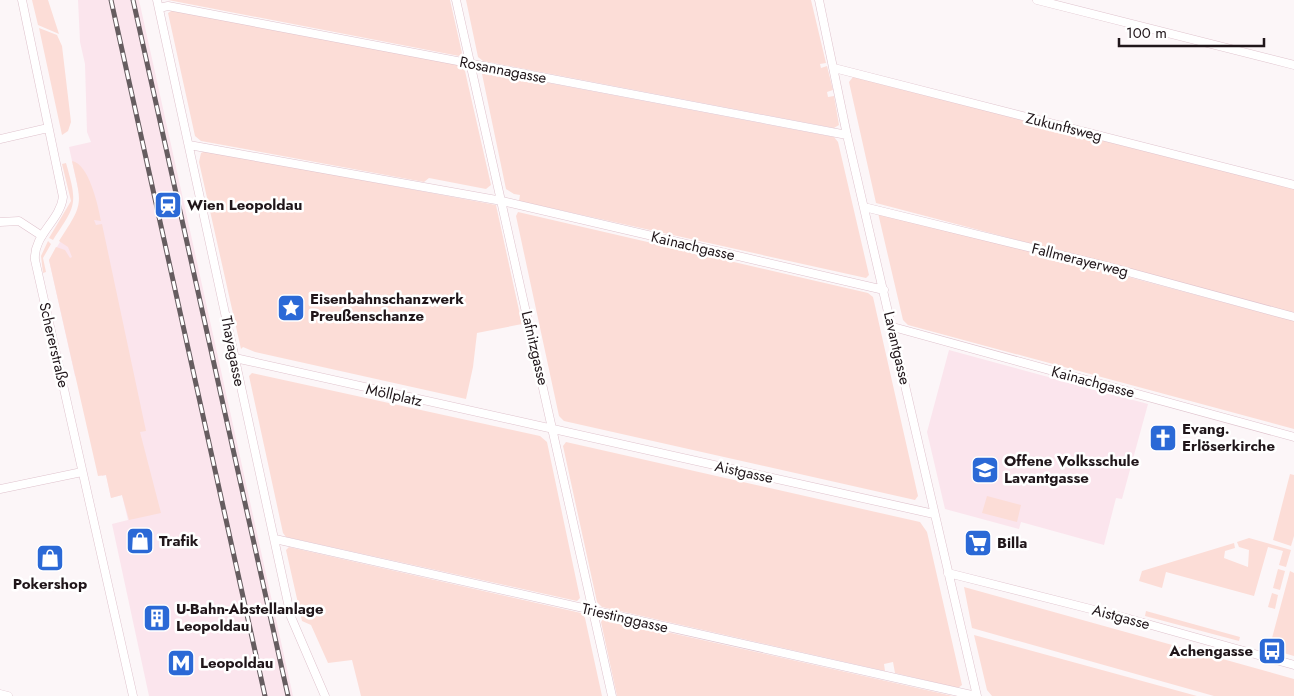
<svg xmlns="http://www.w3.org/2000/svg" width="1294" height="696" font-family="Jost,sans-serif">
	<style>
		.built { fill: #fbe5ed }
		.green { fill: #fcddd7 }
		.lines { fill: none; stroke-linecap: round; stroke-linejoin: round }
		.street-casing { stroke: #dfc3cd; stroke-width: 9 }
		.street { stroke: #fff; stroke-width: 8 }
		.rail-casing { stroke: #665d60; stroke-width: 5 }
		.rail { stroke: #fff; stroke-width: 3; stroke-dasharray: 9; stroke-linecap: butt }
		.labels { text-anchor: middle; stroke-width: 5; stroke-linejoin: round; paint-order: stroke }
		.street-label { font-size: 15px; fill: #20161a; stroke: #fff }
		.poi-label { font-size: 15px; font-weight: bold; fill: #20161a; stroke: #fff; text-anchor: start }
	</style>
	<rect width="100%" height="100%" fill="#fcf6f8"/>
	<path class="built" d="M78 0H139L293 696H149L112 524 128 520 122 495 111 498 106 475 102 476 79 375 75 376 49 260 77 214 80 206V198L69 147 91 142 87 132 85 64 80 42Z
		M949 350 1148 404 1122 499 1116 498 1104 545 1021 522 1019 529 945 509 927 432Z"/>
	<path class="green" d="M32 0H48L59 34 38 25Z
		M168 0H450L462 53 459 56Z
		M466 0H811L826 63 820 64 821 68 827 66 833 90 827 92 828 97 834 96 839 125 834 128 483 61 478 57Z
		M173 10 460 65 465 71 491 185 486 189 429 178 424 182 201 141 195 136 168 13Z
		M39 28 57 35 62 46 71 122 68 131 62 135Z
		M485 71 834 137 838 142 869 275 866 278 519 201 520 195 514 194 506 189 482 74Z
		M853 77 1294 189V313L876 203 849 82Z
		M205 151 496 205 522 324 477 333 473 367 466 399 255 352 243 347 241 349 199 162 201 153Z
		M72 161C89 164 98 205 101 221L94 220 96 225 102 224 146 431 140 432 161 513 129 520 122 495 111 498 106 475 98 476 49 260 56 247 65 250 70 258 72 257 68 247 59 241C84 203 82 205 72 161Z
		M66 163C78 205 76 205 53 240L49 238 71 201 62 164Z
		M518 212 868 293 873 297 918 496 915 500 564 421 559 416 516 216Z
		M878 213 1061 259 1294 321V429L908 325 903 320Z
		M48 241 51 244 43 258 46 272 43 273 41 256Z
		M252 373 540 436 547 442 580 598 577 601 286 537 283 533 249 376Z
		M566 442 920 522 927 532 962 685 958 688 895 673 893 662 884 664 885 671 602 607 597 602 563 446Z
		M1290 474 1294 475V536L1291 546 1273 540Z
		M987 496 1021 505 1017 522 982 513Z
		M1249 538 1291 550 1286 567 1279 565 1283 551 1268 547 1254 596 1166 572 1162 588 1139 581 1142 571 1234 543 1235 548 1225 551 1224 558 1248 567 1249 550 1239 547 1237 542Z
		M289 547 581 613 585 618 602 696H361L352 660 328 663 311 625 302 621 286 550Z
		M1278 569 1285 571 1280 590 1273 588Z
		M1290 571 1294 573V656L1270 649 1280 650 1282 641 1272 638Z
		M964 587 1294 679V696H1214L972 628Z
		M1272 593 1278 595 1275 609 1268 607Z
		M1146 611 1240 637 1239 641 1145 616Z
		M604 618 953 696H617L601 622Z
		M974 635 1197 696H992L987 690Z"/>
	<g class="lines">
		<g class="street-casing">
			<path id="street" d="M22 0 63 197C60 221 33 235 35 260L133 696
				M157 0 291 617 325 696
				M456 0 612 696
				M819 0 847 135 977 696
				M1037 0 1294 65
				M159 8 168 6 847 135
				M834 68 1294 185
				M0 139 48 128
				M189 145 502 201 884 290
				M864 207 1106 266 1294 317
				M0 222 19 221 42 236
				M893 327 1294 437
				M235 358 934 514
				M0 489 82 472
				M275 539 976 696
				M948 573 1126 618 1294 665
				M0 694 8 696"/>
		</g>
		<use href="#street" class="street"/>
		<g class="rail-casing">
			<path id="rail" d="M111 0 265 696
				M133 0 288 696"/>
		</g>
		<use href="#rail" class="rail"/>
	</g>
	<defs>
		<g id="station-square" transform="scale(1.4375)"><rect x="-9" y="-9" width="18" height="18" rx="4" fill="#2b69d6" stroke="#fff"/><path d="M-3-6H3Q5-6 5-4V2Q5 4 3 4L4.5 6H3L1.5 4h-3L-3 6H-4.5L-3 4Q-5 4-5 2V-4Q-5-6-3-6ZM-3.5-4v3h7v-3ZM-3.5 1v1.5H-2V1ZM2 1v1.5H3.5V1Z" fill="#fff"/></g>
		<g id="sight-square" transform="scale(1.4375)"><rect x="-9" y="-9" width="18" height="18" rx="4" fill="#2b69d6" stroke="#fff"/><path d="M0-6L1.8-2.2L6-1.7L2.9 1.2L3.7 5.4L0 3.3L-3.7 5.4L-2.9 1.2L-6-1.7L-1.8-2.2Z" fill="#fff"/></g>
		<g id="church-square" transform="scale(1.4375)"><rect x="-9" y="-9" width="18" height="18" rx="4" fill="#2b69d6" stroke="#fff"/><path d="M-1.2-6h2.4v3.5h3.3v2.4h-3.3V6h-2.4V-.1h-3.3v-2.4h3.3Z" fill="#fff"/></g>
		<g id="school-square" transform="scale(1.4375)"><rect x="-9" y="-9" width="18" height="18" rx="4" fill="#2b69d6" stroke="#fff"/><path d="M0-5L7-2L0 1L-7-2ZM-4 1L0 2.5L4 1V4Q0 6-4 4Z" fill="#fff"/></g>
		<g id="shop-square" transform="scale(1.4375)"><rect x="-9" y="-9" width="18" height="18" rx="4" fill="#2b69d6" stroke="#fff"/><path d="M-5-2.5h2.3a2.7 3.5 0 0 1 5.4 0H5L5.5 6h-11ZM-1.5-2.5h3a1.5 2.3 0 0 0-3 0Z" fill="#fff"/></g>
		<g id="supermarket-square" transform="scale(1.4375)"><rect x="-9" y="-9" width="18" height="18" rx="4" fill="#2b69d6" stroke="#fff"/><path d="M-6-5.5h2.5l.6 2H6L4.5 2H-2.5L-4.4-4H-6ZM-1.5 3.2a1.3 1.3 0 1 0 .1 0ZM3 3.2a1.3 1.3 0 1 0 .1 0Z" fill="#fff"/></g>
		<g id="building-square" transform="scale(1.4375)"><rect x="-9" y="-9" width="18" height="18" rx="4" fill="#2b69d6" stroke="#fff"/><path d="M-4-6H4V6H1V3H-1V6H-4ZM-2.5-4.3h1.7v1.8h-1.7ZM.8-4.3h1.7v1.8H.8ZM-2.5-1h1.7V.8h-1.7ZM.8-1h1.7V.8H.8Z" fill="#fff"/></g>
		<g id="bus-square" transform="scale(1.4375)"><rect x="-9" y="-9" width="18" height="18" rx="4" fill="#2b69d6" stroke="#fff"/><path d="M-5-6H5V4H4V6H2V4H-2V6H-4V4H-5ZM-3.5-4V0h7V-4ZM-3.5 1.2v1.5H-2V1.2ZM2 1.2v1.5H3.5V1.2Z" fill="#fff"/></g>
		<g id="metro-square" transform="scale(1.4375)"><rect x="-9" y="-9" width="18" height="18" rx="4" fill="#2b69d6" stroke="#fff"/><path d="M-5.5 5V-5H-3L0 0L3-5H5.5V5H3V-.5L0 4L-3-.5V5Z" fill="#fff"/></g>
	</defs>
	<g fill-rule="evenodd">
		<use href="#station-square" x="168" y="205"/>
		<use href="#sight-square" x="291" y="308"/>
		<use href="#church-square" x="1163" y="438"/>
		<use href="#school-square" x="985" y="470"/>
		<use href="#shop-square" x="140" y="541"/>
		<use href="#supermarket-square" x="978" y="543"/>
		<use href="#shop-square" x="50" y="558"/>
		<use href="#building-square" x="157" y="618"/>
		<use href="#bus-square" x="1272" y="651"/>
		<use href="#metro-square" x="181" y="663"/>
	</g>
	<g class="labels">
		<g class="street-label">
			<text transform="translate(503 70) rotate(11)" y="5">Rosannagasse</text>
			<text transform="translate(1064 127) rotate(14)" y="5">Zukunftsweg</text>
			<text transform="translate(693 246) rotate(13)" y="5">Kainachgasse</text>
			<text transform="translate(1080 260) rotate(14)" y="5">Fallmerayerweg</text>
			<text transform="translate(54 345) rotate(77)" y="5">Schererstraße</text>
			<text transform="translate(535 348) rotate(77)" y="5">Lafnitzgasse</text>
			<text transform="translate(897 348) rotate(77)" y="5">Lavantgasse</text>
			<text transform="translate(233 351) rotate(79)" y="5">Thayagasse</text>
			<text transform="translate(1093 382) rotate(15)" y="5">Kainachgasse</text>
			<text transform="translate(394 395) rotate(13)" y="5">Möllplatz</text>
			<text transform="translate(744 472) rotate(12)" y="5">Aistgasse</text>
			<text transform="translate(1121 617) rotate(15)" y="5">Aistgasse</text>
			<text transform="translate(625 618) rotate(13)" y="5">Triestinggasse</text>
		</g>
		<g class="poi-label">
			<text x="187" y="210">Wien Leopoldau</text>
			<text x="310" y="304">Eisenbahnschanzwerk<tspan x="310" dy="17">Preußenschanze</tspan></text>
			<text x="1182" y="434">Evang.<tspan x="1182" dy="17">Erlöserkirche</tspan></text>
			<text x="1004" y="466">Offene Volksschule<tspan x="1004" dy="17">Lavantgasse</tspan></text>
			<text x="159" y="546">Trafik</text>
			<text x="997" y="548">Billa</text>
			<text x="50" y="589" text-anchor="middle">Pokershop</text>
			<text x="176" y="614">U-Bahn-Abstellanlage<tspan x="176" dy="17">Leopoldau</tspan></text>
			<text x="1253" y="656" text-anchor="end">Achengasse</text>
			<text x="200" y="668">Leopoldau</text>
		</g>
	</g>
	<path d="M1119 38v8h145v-8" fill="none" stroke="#20161a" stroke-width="2.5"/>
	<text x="1126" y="38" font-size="15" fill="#20161a" stroke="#ffffff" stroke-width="4" paint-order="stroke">100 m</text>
</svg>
